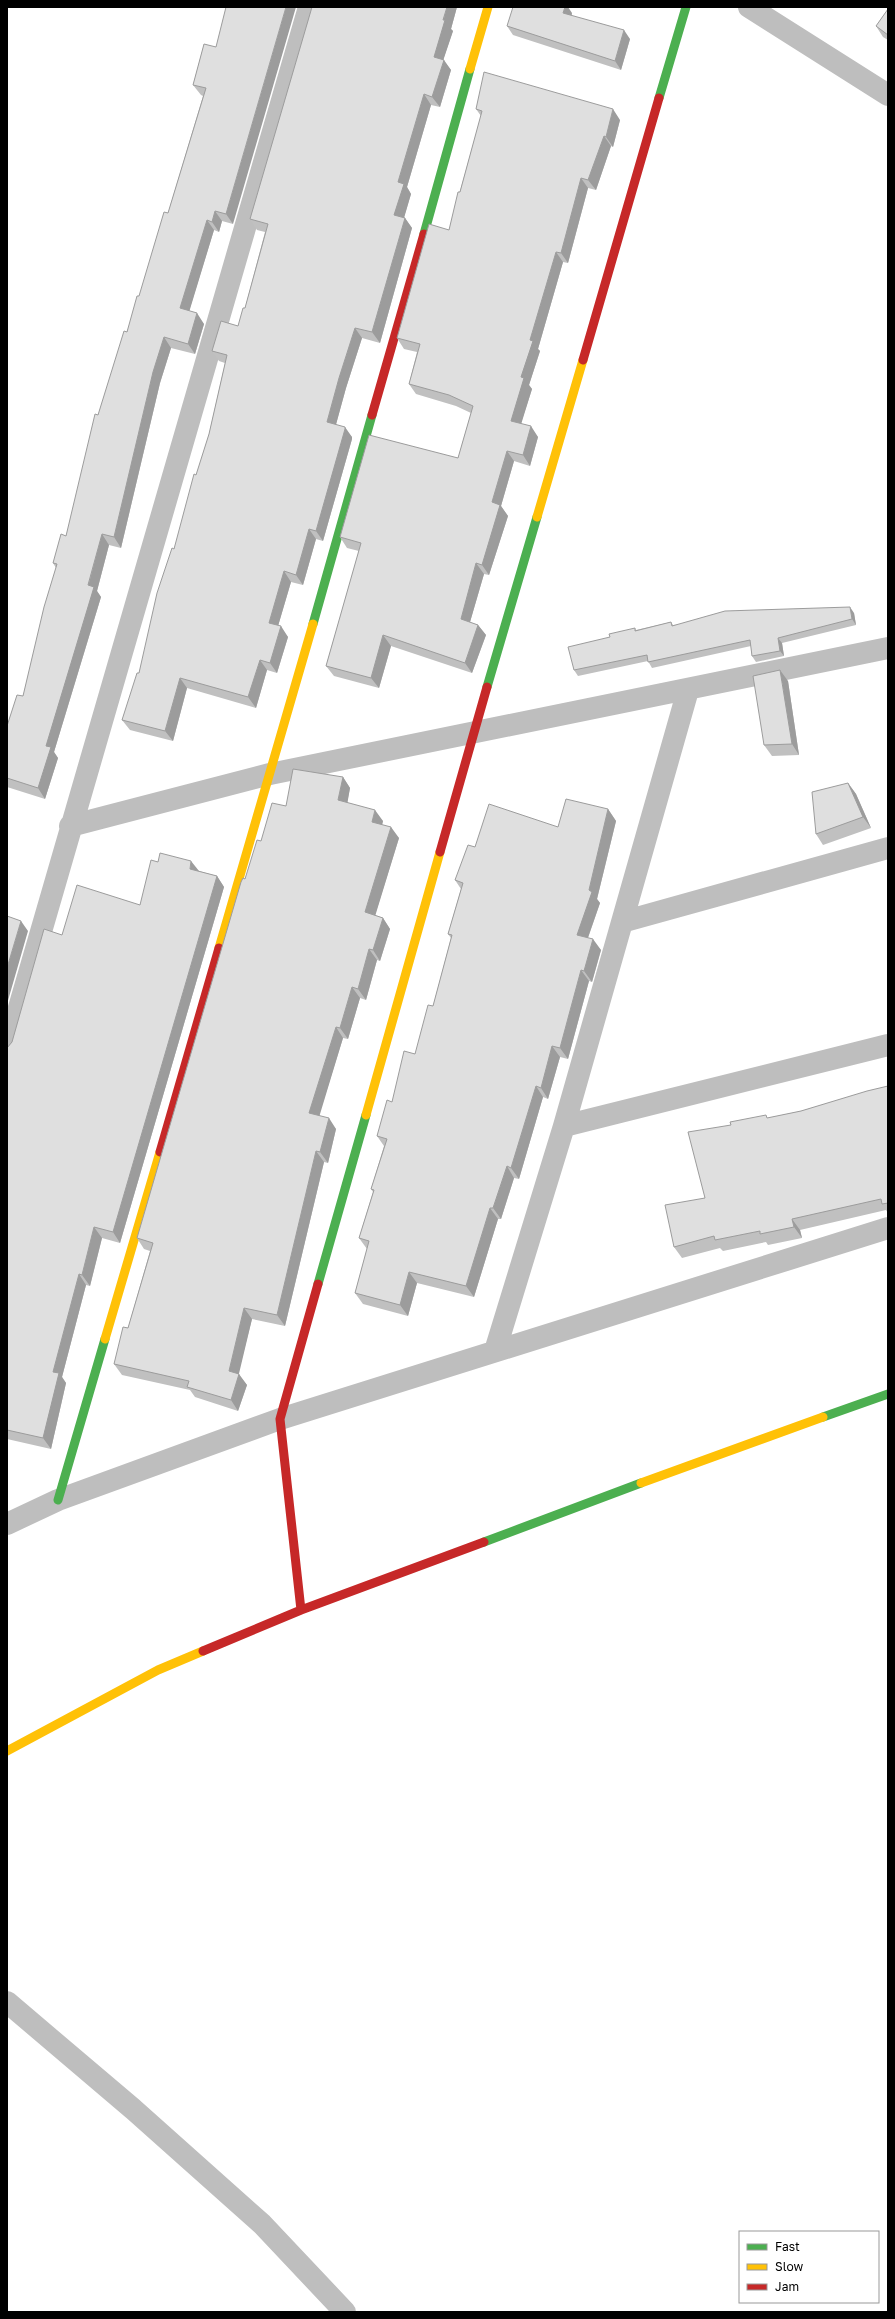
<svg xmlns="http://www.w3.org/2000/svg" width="895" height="2319" font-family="'Golos Text',sans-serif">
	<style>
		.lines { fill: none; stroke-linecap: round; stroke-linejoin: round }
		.street { stroke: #bebebe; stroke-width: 22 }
		.fast { stroke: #4caf50; stroke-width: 9 }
		.slow { stroke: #ffc107; stroke-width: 9 }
		.jam { stroke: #c62828; stroke-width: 9 }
		.wall { fill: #c0c0c0 }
		.shaded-wall { fill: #9c9c9c }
		.building { fill: #dfdfdf; stroke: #9c9c9c }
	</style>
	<rect width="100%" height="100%" fill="#fff"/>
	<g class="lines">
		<path class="street" d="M749 7 888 95
			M70 826 270 774 888 648
			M622 922 888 848
			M7 1049 309 7
			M564 1126 888 1045
			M495 1351 564 1126 688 690
			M7 1524 58 1500 280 1419 888 1228
			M7 2002 133 2109 262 2224 345 2312"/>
		<path class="fast" d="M659 98 686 7
			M424 234 470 69
			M313 624 372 415
			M487 687 537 517
			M318 1284 366 1115
			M823 1417 888 1394
			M58 1500 105 1339
			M484 1542 641 1483"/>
		<path class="slow" d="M470 69 488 7
			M537 517 583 360
			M219 948 313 624
			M366 1115 440 852
			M105 1339 160 1152
			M641 1483 823 1417
			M7 1751 158 1670 203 1651"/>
		<path class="jam" d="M583 360 659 98
			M372 415 424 234
			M440 852 487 687
			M160 1152 219 948
			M301 1610 280 1419 318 1284
			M203 1651 301 1610 484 1542"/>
	</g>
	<path class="wall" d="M312 7H457L451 29 453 31 443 60 451 70 440 107 431 105 407 187 411 194 404 217 405 218 412 228 380 343 362 338 346 388 336 424 352 437V439L323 541 316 539 303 585 291 582 278 626 288 637 277 673 267 670 256 708 187 688 173 741 130 730 122 720 139 673 174 549 209 434 225 363 219 361 212 351 238 326 245 308 265 232 257 230 250 219Z
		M888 9V40L883 37 876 26Z
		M572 13V16L630 39 621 70 513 35 507 26Z
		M204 44 233 224 222 221 219 232 214 230 189 311 204 324 195 354 171 348 160 383 121 548 109 545 97 591 101 597 54 752 58 758 45 799 7 787V726L23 696 56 568 53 563 66 536 98 415 168 213 203 96 201 95 193 85Z
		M476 109 620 120 613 147 611 146 596 190 588 188 568 263 563 262 538 349 540 351 529 385 532 389 521 423 538 437 530 466 514 461 501 506 508 516 489 575 484 574 470 622 478 625 486 635 472 673 391 646 379 688 334 676 326 666 359 551 347 548 340 537 458 458 471 413 456 406 416 394 409 384 417 352 404 349 397 338 449 230 481 116Z
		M854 613 856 625 782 643 784 656 756 662 752 656 751 646 652 668 648 661 578 676 574 670 610 637 635 628 636 630 671 622 673 625Z
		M788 681 799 755 772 756 764 745Z
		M343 777 350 788 347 803 383 821 382 825 399 838 375 915 383 918 390 929 380 961 377 960 366 1000 360 998 348 1039 343 1038 319 1115 336 1129 328 1163 324 1162 285 1326 252 1319 238 1374 247 1385 238 1411 195 1397 190 1390 122 1375 114 1364 128 1328 150 1251 144 1249 137 1238 245 879 261 841 286 806Z
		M848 783 856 794 871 828 823 845 816 834Z
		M608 809 616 821 597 899 600 903 588 938 601 950 592 982 589 981 568 1059 560 1057 548 1099 543 1097 519 1179 514 1178 501 1219H498L474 1297 417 1283 408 1316 363 1304 355 1293 367 1249 359 1238 373 1192 371 1189 384 1146 377 1136 392 1102 415 1054 433 1006 451 938 448 934 461 889 455 880 475 847 558 827Z
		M199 871 217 876 224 887 120 1243 102 1238 90 1286 86 1285 62 1377 66 1383 51 1449 7 1439V1048L12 1042 62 935 140 905Z
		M888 1086V1213L886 1210 800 1230 802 1238 768 1245 766 1242 723 1251 720 1248 682 1258 674 1247 705 1198 768 1118 801 1111Z"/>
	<path class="shaded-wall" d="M286 7H296L233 224 226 214Z
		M447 7H457L451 29 453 31 441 67 434 57Z
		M565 7H568L572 13 569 22 563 13Z
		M624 30 630 39 621 70 615 61Z
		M444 60 451 70 440 107 432 97Z
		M424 94 431 105 407 187 411 194 402 225 394 215 398 182Z
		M613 109 620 120 613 147 606 137Z
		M604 136 611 146 596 190 588 180Z
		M581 178 588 188 568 263 561 253Z
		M215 211 222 221 219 232 212 222Z
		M405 218 412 228 380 343 372 332Z
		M207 220 214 230 187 319 180 308Z
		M556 252 563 262 538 349 540 351 529 385 532 389 519 431 511 421 521 377 530 340Z
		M197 313 204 324 195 354 188 344Z
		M355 328 362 338 346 388 334 432 327 422 339 378Z
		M164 337 171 348 160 383 121 548 114 537 153 372Z
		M531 426 538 437 530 466 523 455Z
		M345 427 352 437V439L323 541 316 531Z
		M507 451 514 461 501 506 508 516 489 575 482 565 492 502Z
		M309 529 316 539 303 585 296 575Z
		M102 534 109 545 97 591 101 597 54 752 58 758 45 799 38 788 46 746Z
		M476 563 484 574 468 629 461 619Z
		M284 571 291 582 276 633 269 623Z
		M850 607 854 613 856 625 852 619Z
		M478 625 486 635 472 673 465 663Z
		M281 626 288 637 277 673 270 663Z
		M383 635 391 646 379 688 371 678Z
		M778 638 782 643 784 656 780 651Z
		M260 660 267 670 256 708 248 697Z
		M780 670 788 681 799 755 792 744Z
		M180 678 187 688 173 741 165 731Z
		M343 777 350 788 346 811 338 800Z
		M848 783 856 794 871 828 863 817Z
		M608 809 616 821 597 899 600 903 585 946 577 935 589 890Z
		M375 810 383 821 380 833 372 822Z
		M391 827 399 838 373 923 365 912Z
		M191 861 199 871 197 880 190 869Z
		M217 876 224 887 120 1243 113 1232Z
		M383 918 390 929 380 961 373 950Z
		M21 921 28 931 7 1004V968Z
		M593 939 601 950 592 982 584 971Z
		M369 949 377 960 366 1000 358 989Z
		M581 970 589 981 568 1059 560 1048Z
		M352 987 360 998 348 1039 340 1028Z
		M336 1027 343 1038 317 1124 309 1113Z
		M552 1046 560 1057 548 1099 541 1088Z
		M536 1086 543 1097 519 1179 511 1168Z
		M329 1118 336 1129 328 1163 320 1152Z
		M316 1151 324 1162 285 1326 277 1315Z
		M507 1166 514 1178 501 1219 493 1208Z
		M490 1208 498 1219 474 1297 466 1286Z
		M792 1219 800 1230 802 1238 794 1227Z
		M94 1227 102 1238 90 1286 82 1275Z
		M409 1272 417 1283 408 1316 400 1305Z
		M79 1274 86 1285 62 1377 66 1383 51 1449 43 1438 53 1372Z
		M244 1308 252 1319 237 1382 229 1371Z
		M239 1374 247 1385 238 1411 231 1400Z"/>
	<path class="building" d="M226 7H286L226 214 215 211 212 222 207 220 180 308 197 313 188 344 164 337 153 372 114 537 102 534 88 585 94 587 46 746 51 747 38 788 7 778V726L17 695 23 696 44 607 57 564 53 563 61 534 66 536 95 414 98 415 124 331 127 332 137 296H139L164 212 168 213 206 88 193 85 204 44 216 47Z
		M312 7H447L443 20H445L434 57 444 60 432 97 424 94 398 182 404 184 394 215 405 218 372 332 355 328 339 378 327 422 345 427V429L316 531 309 529 296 575 284 571 269 623 281 626 270 663 260 660 248 697 180 678 165 731 122 720 137 673H139L157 593 172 548 174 549 194 474 196 475 209 434 227 355 212 351 221 321 238 326 243 308H245L268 224 250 219Z
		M513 7H565L563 13 624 30 615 61 507 26Z
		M888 9V35L876 26Z
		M484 72 613 109 606 137 604 136 588 180 581 178 561 253 556 252 530 340 533 341 521 377 524 378 511 421 531 426 523 455 507 451 492 502 500 505 482 565 476 563 461 619 478 625 465 663 383 635 371 678 326 666 361 543 340 537 369 435 458 458 473 406 449 395 409 384 420 344 397 338 429 224 449 230 458 192H460L482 111 476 109Z
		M850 607 852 619 778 638 780 651 752 656 750 640 648 662 647 655 574 670 568 647 610 637 609 634 635 628V631L671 622 672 626 725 611Z
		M780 670 792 744 764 745 753 676Z
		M293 769 343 777 338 800 375 810 372 822 391 827 365 912 383 918 373 950 369 949 358 989 352 987 340 1028 336 1027 309 1113 329 1118 320 1152 316 1151 277 1315 244 1308 229 1371 239 1374 231 1400 187 1387 189 1381 114 1364 123 1327 128 1328 153 1243 137 1238 241 882 243 878 245 879 257 840 261 841 272 803 286 806Z
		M848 783 863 817 816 834 812 792Z
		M566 799 608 809 589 890 592 892 577 935 593 939 584 971 581 970 560 1048 552 1046 541 1088 536 1086 511 1168 507 1166 493 1208H490L466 1286 409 1272 400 1305 355 1293 369 1241 359 1238 374 1190 371 1189 387 1139 377 1136 387 1100 392 1102 404 1051 415 1054 428 1005 433 1006 452 935 448 934 463 883 455 880 468 845 475 847 489 804 558 827Z
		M160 853 191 861 190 869 217 876 113 1232 94 1227 82 1275 79 1274 53 1372 59 1373 43 1438 7 1430V1048L12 1042 44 929 62 935 77 885 140 905 151 860 158 862Z
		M7 916 21 921 7 968Z
		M888 1086V1203L882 1204 881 1199 792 1219 794 1227 760 1234V1231L715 1240 714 1236 674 1247 665 1205 705 1198 688 1132 731 1125 730 1122 766 1115 767 1118 801 1111 867 1091Z"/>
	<rect width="895" height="2319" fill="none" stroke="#000000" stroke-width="16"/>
	<rect x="739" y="2231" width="140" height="72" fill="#ffffff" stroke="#999999"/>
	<rect x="747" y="2244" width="20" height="6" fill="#4caf50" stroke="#999999"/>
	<text x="775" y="2251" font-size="12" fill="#000000">Fast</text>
	<rect x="747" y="2264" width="20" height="6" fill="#ffc107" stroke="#999999"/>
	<text x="775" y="2271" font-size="12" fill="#000000">Slow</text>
	<rect x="747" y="2284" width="20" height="6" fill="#c62828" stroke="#999999"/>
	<text x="775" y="2291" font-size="12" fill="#000000">Jam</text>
</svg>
